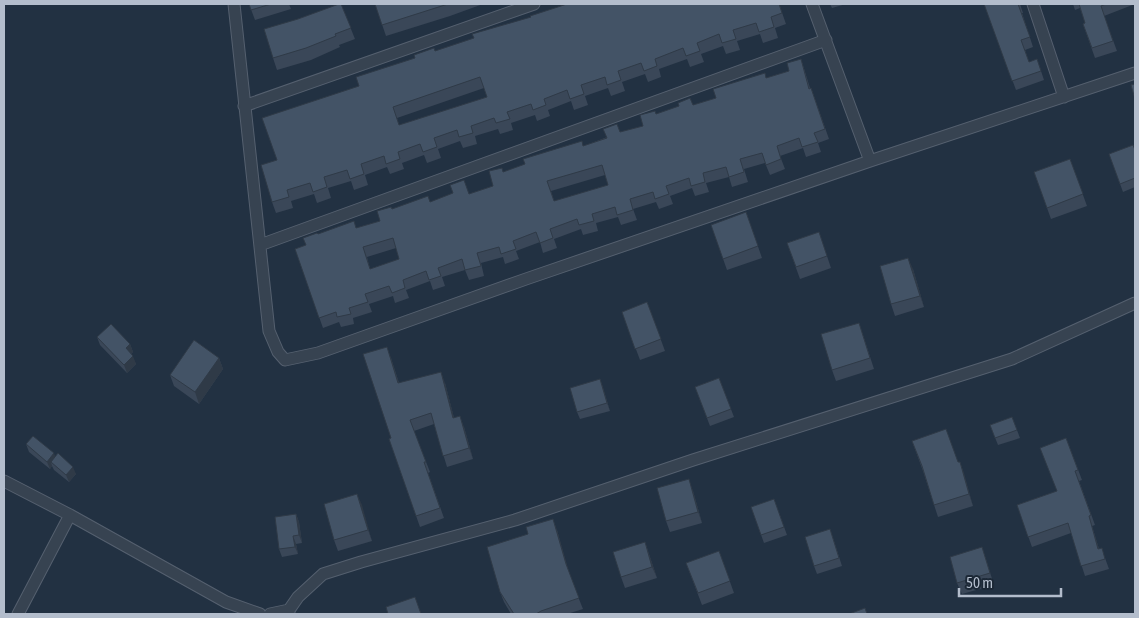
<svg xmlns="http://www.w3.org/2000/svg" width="1139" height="618" font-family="'Asap Condensed',sans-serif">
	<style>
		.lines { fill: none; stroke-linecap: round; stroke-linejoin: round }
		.street-casing { stroke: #55606f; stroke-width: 13 }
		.street { stroke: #374351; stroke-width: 11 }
		.wall { fill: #3a4758; fill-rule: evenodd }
		.shaded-wall { fill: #2f3a47 }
		.building { fill: #435366; stroke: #2f3a47; fill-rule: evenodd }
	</style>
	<rect width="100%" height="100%" fill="#223142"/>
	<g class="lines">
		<g class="street-casing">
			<path id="street" d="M234 4 269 331 278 352 285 360 318 353 526 279 870 161 1135 73
				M812 4 870 161
				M1033 4 1064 97
				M244 106 534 4
				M260 245 826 40
				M4 481 70 515 226 602 260 614
				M18 614 70 515
				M270 614 289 610
				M289 614V610L298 597 323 574 361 562 515 520 693 460 1012 359 1135 303"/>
		</g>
		<use href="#street" class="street"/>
	</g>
	<path class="wall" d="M249 4H289L291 9 255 20Z
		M341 4 355 39 339 45 340 47 311 60 277 70 273 58 298 19Z
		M375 4H483L450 16 386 36Z
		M779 4 786 24 775 28 778 38 763 43 760 34 737 41 740 50 726 54 723 46 701 54 704 62 690 67 687 59 659 69 661 77 648 82 645 74 622 82 625 91 611 96 608 88 585 96 588 105 574 110 571 101 548 110 550 116 537 121 535 115 511 123 513 130 500 134 498 129 475 136 477 144 463 148 460 141 438 149 441 158 427 163 424 155 402 163 404 169 390 174 387 167 365 175 368 185 354 190 351 181 328 188 331 198 317 203 314 194 291 201 293 208 276 213 272 202 277 160 359 86 435 51ZM484 88 487 97 399 125 397 118Z
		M830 4H846L832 8Z
		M984 4H1020L1023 13H1022L1033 47 1025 50 1029 62 1037 59 1044 80 1016 90Z
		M1073 4H1135L1104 16 1117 51 1095 58 1083 24 1085 23 1080 8 1075 10Z
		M801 59 810 88H811L829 139 818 143 821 152 806 157 803 148 780 156 785 169 770 175 765 163 744 169 748 182 732 187 729 177 706 183 709 192 695 196 692 188 670 196 673 204 659 209 656 202 633 209 637 220 621 225 618 217 596 223 598 231 583 235 581 229 554 239 557 248 543 253 540 242 516 251 519 259 505 264 503 257 481 263 484 276 469 280 465 270 442 277 445 286 433 290 430 281 406 290 409 298 395 303 393 296 369 304 372 312 353 318 354 324 341 327 339 322 323 328 295 249 306 245 318 234 356 228 380 221 392 209 430 202 469 194 493 186 503 172 584 146 620 132 643 126 656 114 693 105 716 98 766 78 789 71ZM605 175 608 185 554 201 551 191ZM396 248 399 259 370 269 367 257Z
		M1135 150V187L1123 192 1109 154Z
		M1070 159 1087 206 1051 219 1034 172Z
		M746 212 762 258 727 270 711 225Z
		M819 232 831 268 800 279 787 243Z
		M913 269 924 307 895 316 891 304Z
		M647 302 665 351 640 360 622 312Z
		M859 323 874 369 836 381 832 370Z
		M97 337 130 344 133 352 131 354 136 364 127 373 100 345Z
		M219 358 223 369 199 404 174 386 170 375Z
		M391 358 399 383H445L454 418 464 427 473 459 447 467 434 424 414 431 430 472 428 473 444 518 420 527 389 439 391 438Z
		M719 378 734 417 710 426 695 387Z
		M600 379 610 411 580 419 577 412Z
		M1012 417 1020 438 998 445 990 425Z
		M1066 438 1082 480 1079 481 1095 525 1092 526 1099 549 1105 558 1109 569 1085 576 1071 533 1032 547 1017 505 1057 491Z
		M912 441 958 462H960L973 506 938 517 923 471Z
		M26 444 55 456 76 474 69 482 54 470 52 466 50 469 29 452Z
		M693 491 702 523 670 532 666 521Z
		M357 494 372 541 338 551 334 540Z
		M774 499 787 535 764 543 751 507Z
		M296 514 299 522 302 543 296 544 298 554 282 557 279 549Z
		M830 529 842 566 817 574 814 566Z
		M557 530 569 574 583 609 567 614H511L504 602 500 592Z
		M645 542 657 578 625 588 621 577Z
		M982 547 994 585 962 594 957 583Z
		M719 551 734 593 702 605 686 563Z"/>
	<path class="shaded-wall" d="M908 258 913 269 924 307 920 296Z
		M130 344 133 352 128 356 126 348Z
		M387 347 391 358 402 394 398 383Z
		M133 356 136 364 127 373 124 365Z
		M219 358 223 369 199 404 195 392Z
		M441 372 445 383 457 429 453 418Z
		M600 379 603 387 610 411 607 403Z
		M460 416 464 427 473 459 469 448Z
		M54 453 57 461 51 462 52 466 50 469 47 462Z
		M960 462 964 473 973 506 969 494Z
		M73 467 76 474 69 482 66 475Z
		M689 479 693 491 702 523 698 512Z
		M357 494 362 505 372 541 368 530Z
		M296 514 299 522 302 543 299 535Z
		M1089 516 1092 526 1102 559 1098 549Z
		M553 519 557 530 570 575 566 564Z
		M293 536 296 544 298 554 295 547Z
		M645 542 657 578 652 567Z"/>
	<path class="building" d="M249 4H271L251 10Z
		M339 4H341L351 28 335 34 336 36 306 48 273 58 264 29 298 19Z
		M375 4H448L382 25Z
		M567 4H779L782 13 771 17 774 27 759 32 756 23 733 30 736 39 722 43 719 34 697 43 700 51 686 56 683 48 655 59 657 66 644 71 641 63 618 71 621 80 607 85 605 77 581 85 584 94 570 99 567 90 544 99 546 105 533 110 531 104 507 112 510 119 496 123 494 118 471 126 473 133 459 137 457 130 434 138 437 147 423 152 420 144 398 152 400 159 386 164 384 156 361 164 364 174 350 179 347 170 324 177 327 187 313 192 310 183 287 190 289 197 272 202 261 165 277 160 262 118 359 86 356 77 415 58 414 55 434 48 435 51 474 38 472 34 531 17 530 16ZM480 77 487 97 399 125 393 107Z
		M984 4H1019H1018L1030 37 1021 40 1029 62 1037 59 1041 71 1012 81Z
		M1079 4H1106L1101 6 1113 41 1092 48 1083 24 1085 23Z
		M801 59 809 89 811 88 825 129 814 133 818 142 802 147 799 138 777 146 781 159 766 165 762 153 740 159 744 172 729 177 726 167 703 173 705 182 691 186 689 178 666 186 669 194 655 199 653 192 630 199 633 210 617 215 615 207 592 214 594 221 579 225 577 219 550 229 553 238 540 243 536 232 513 241 516 249 501 254 499 247 477 253 481 266 465 270 462 259 438 268 441 276 429 280 426 271 403 280 405 288 392 293 389 286 365 294 368 302 349 308 351 314 337 317 336 312 319 318 295 249 306 245 303 238 317 233 318 234 354 221 356 228 380 221 377 211 391 207 392 209 428 196 430 202 453 193 450 185 464 180 469 194 493 186 489 171 502 168 503 172 525 164 523 159 582 141 583 146 607 138 603 129 617 124 620 132 643 126 640 115 655 111 656 114 679 106 678 103 690 98 693 105 716 98 713 89 765 73 766 78 789 71 787 63ZM602 165 608 185 554 201 547 181ZM393 238 399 259 370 269 363 247Z
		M1135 84V99L1131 85Z
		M1133 145 1135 150V178L1120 184 1109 154Z
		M1070 159 1083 194 1047 208 1034 172Z
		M746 212 758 246 723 259 711 225Z
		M819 232 827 256 796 267 787 243Z
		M908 258 920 296 891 304 880 266Z
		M647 302 661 339 635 349 622 312Z
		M859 323 870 358 832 370 821 334Z
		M111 324 130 344 126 348 133 356 124 365 97 337Z
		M194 340 219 358 195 392 170 375Z
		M387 347 398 383 441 372 453 418 460 416 469 448 443 456 431 413 410 420 426 462H424L440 508 416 516 389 439 391 438 363 354Z
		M719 378 731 409 707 418 695 387Z
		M600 379 607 403 577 412 570 388Z
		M1012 417 1017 430 995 438 990 425Z
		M946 429 958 462H960L969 494 934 505 922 466 912 441Z
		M33 436 54 453 47 462 26 444Z
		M1066 438 1078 470 1075 471 1091 515 1089 516 1098 549 1102 548 1105 559 1081 566 1068 523 1028 537 1017 505 1057 491 1040 448Z
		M58 453 73 467 66 475 51 462Z
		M689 479 698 512 666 521 657 488Z
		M357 494 368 530 334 540 324 504Z
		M774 499 784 527 761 535 751 507Z
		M296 514 299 535 293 536 295 547 279 549 275 517Z
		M553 519 566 564 579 598 541 611 536 614H514L500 592 487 547 528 534 526 527Z
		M830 529 839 558 814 566 805 537Z
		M645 542 652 567 621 577 613 552Z
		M982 547 990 573 957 583 950 557Z
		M719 551 730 581 698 593 686 563Z
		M415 597 421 614H388L386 607Z
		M865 608 867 614H849Z"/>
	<rect width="1139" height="618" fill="none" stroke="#b3bdcc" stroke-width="10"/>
	<path d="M959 588v8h102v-8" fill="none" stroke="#b3bdcc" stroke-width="2.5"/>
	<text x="966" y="588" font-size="15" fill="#b3bdcc" stroke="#1c2836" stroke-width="4" paint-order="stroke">50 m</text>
</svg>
